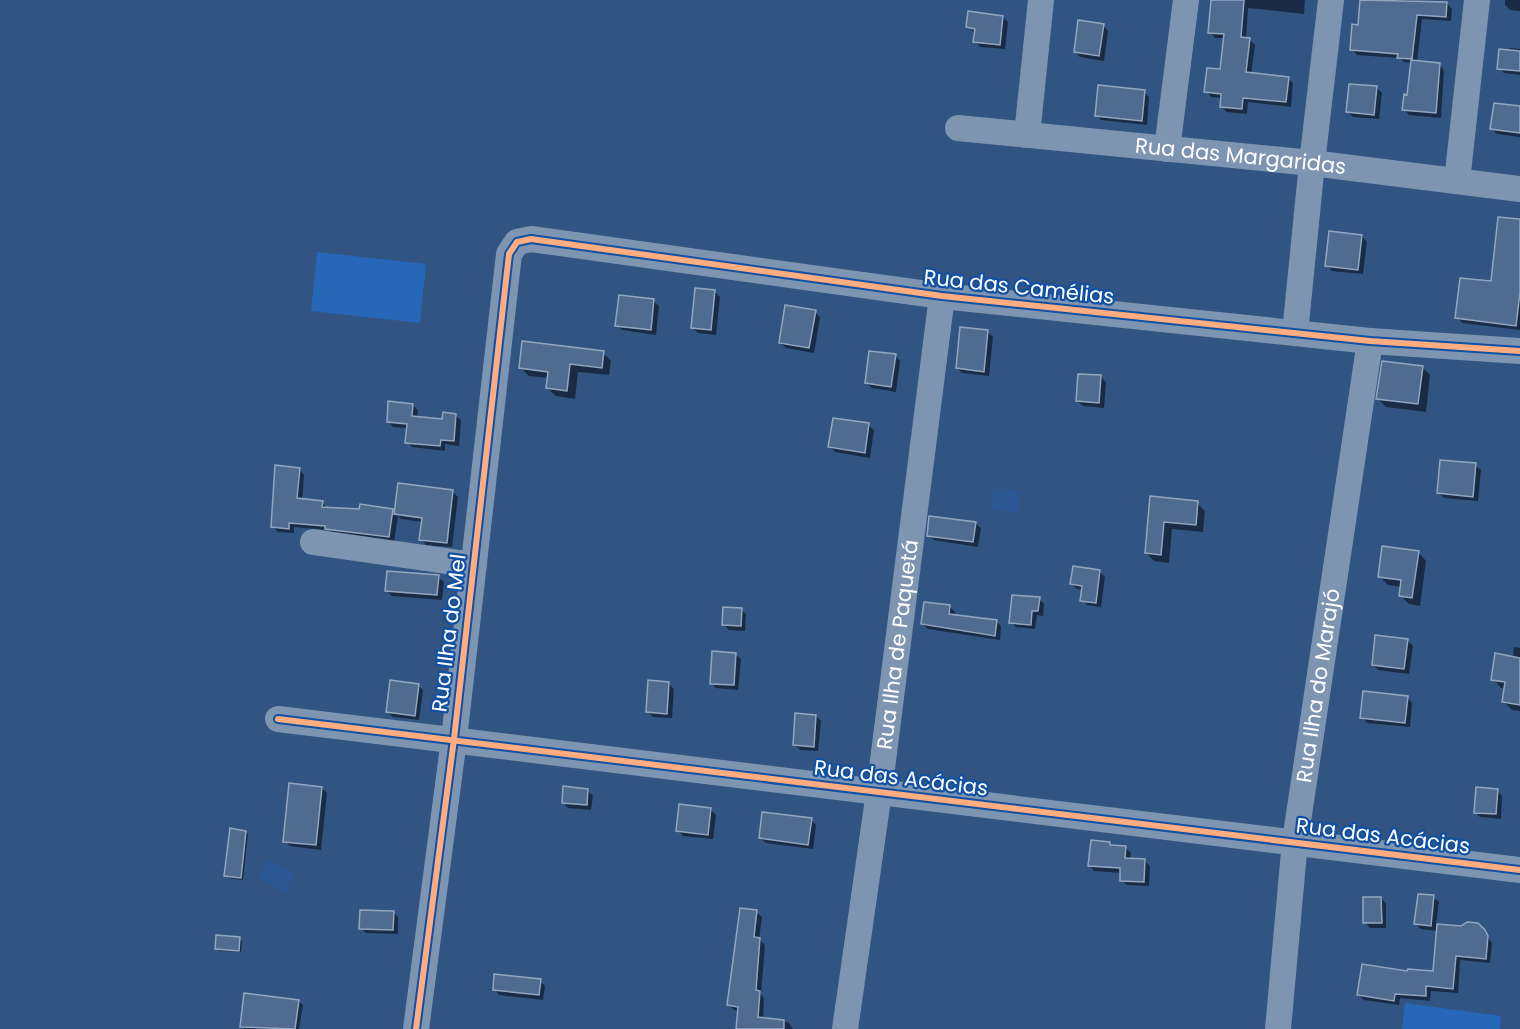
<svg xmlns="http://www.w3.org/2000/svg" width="1520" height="1029" font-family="Poppins,sans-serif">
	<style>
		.green { fill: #2667b8 }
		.water { fill: #2b5792 }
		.shadow { fill: #0007 }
		.building { fill: #506b90; stroke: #93a6bf; stroke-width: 1.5 }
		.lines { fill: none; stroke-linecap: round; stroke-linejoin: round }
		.minor { stroke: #7e95b1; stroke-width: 26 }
		.cycleway-casing { stroke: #1150a3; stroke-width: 10 }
		.cycleway { stroke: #ffac80; stroke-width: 6 }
		.labels { text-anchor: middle; stroke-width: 4.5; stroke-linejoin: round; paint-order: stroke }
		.street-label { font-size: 21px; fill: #fff; stroke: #1150a3 }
	</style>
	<rect width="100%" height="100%" fill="#325482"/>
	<path class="green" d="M317 252 426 264 420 323 311 311Z
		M1405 1003 1501 1016 1500 1029H1402Z"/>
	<path class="water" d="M994 488 1020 491 1018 513 991 509Z
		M268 859 295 874 285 893 258 877Z"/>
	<path class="shadow" d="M1213 0H1305L1304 14 1248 8 1246 39H1249L1255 45 1251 74 1288 78 1293 83 1291 107 1248 102 1247 114 1227 112 1221 107 1222 98 1211 97 1206 91 1221 71 1225 38H1215L1210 32Z
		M1362 0H1406L1447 3 1452 9 1451 21 1422 19 1417 62 1439 64 1444 70 1441 118 1409 115 1404 109 1408 96 1412 63 1404 62 1400 58 1357 55 1352 49 1359 27Z
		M1505 0H1520V11L1510 10 1505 5Z
		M1003 17 1008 22 1005 49 980 47 975 41 976 33 968 27Z
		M1103 25 1108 31 1104 61 1080 57 1075 52Z
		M1510 48 1520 49V75L1504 73 1499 68Z
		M1377 88 1382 93 1379 119 1353 117 1347 111Z
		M1144 92 1149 97 1147 125 1101 120 1096 115Z
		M1520 107V137L1497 134 1492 129Z
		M1520 221V330L1462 323 1457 317 1492 283Z
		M1362 236 1367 242 1363 274 1332 271 1327 265Z
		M714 291 720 297 716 335 698 333 692 328Z
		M654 301 659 306 656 335 622 330 617 325Z
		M815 312 820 317 814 353 786 348 780 343Z
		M988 332 993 337 989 376 962 373 957 368Z
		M603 353 611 361 609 375 578 372 575 399 556 396 547 388 549 378 529 376 521 368Z
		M895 355 900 361 896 392 872 388 866 383Z
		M1422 367 1430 375 1426 412 1386 407 1378 399Z
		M1101 377 1106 382 1104 408 1083 406 1077 401Z
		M413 405 418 411 417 418 444 421 455 415 461 420 459 446 445 444V451L412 447 407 442 408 428 393 427 388 421Z
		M868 425 874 430 870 458 835 452 830 447Z
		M1475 465 1481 470 1478 501 1444 498 1439 493Z
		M299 469 304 475 302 500 322 502 327 509 393 510 395 513 453 492 458 497 452 547 426 545 421 539 423 522 401 519 398 516 394 542 332 533 329 530 294 527V533L278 532 273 527Z
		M1152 498 1197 503 1205 511 1203 532 1172 529 1169 563 1154 561 1146 553Z
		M975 523 981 528 978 547 934 540 928 535Z
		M1418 552 1426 561 1420 606 1409 604 1401 596 1402 587 1388 585 1379 576Z
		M1099 571 1105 577 1101 607 1087 605 1082 600 1083 590 1077 589 1072 584Z
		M438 577 444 582 442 600 392 596 387 591Z
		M1039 599 1044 604 1043 616 1037 615 1035 629 1016 627 1011 622Z
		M950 607 955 612 954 616 996 621 1001 626 1000 640 928 629 923 624Z
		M741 609 746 614 745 631 729 630 723 624Z
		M1407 640 1413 646 1409 674 1378 670 1373 665Z
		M1514 647 1520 648V711L1512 710 1504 702 1506 688H1501L1493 679 1513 658Z
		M735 654 741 659 738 690 716 688 711 683Z
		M668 683 674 689 672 718 653 717 647 711Z
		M418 685 423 690 419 720 393 717 388 712Z
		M1407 697 1412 703 1410 727 1367 723 1362 717Z
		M816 716 821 721 818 751 800 750 794 744Z
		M322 788 327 793 321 850 290 846 284 841Z
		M587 790 593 796 591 810 568 808 563 802Z
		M1497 790 1502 796 1501 819 1480 817 1475 812Z
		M710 809 716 815 713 839 683 836 678 830Z
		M811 820 816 825 813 849 766 843 760 838Z
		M246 832 248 834 243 880 228 878 226 876Z
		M1109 844 1112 847H1125L1131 853 1130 860H1144L1150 866 1149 886 1127 885 1121 880 1122 873 1094 871 1089 865Z
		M1433 897 1439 902 1436 925 1483 930 1492 943 1490 963 1460 960 1458 993 1431 991 1430 1001 1400 998 1399 1005 1364 1000 1358 995 1409 973H1434L1438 931 1421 929 1415 924Z
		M1381 898 1386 904V928H1370L1365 923Z
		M393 912 398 917V934L366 933 361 928Z
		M756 912 762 917 759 939 765 945 761 994 764 998 763 1019 788 1022 793 1029H737L739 1011 734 1010 729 1005Z
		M239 939 242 941 241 952 219 951 217 949Z
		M540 981 545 986 543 1000 499 995 494 989Z
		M298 1001 303 1005 299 1029H244L242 1027Z"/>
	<path class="building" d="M1211 0H1244L1241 37 1250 38 1246 72 1289 77 1286 102 1243 98 1242 109 1220 107 1221 94 1204 92 1207 68 1220 69 1224 34 1208 33Z
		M1360 0 1447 2 1446 17 1417 15 1412 59 1397 58 1398 54 1350 50 1352 24 1358 25Z
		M968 11 1003 16 1000 45 973 42 975 29 966 27Z
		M1078 20 1104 24 1099 56 1074 52Z
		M1499 49 1520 51V71L1497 69Z
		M1411 60 1440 63 1436 113 1402 110 1404 94 1407 95Z
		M1349 84 1377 86 1374 115 1346 112Z
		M1098 85 1145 90 1142 121 1095 116Z
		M1494 103 1520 106V133L1490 129Z
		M1498 217 1520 219V292L1516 326 1455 318 1460 278 1491 281Z
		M1329 231 1362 235 1358 270 1325 266Z
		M695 288 715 290 711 330 691 328Z
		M619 295 654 299 651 330 615 326Z
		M785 305 816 310 809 348 779 343Z
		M960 327 988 330 984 372 956 368Z
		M522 341 604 351 602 368 570 364 567 391 546 388 548 372 519 368Z
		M869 351 896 354 891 387 865 383Z
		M1382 361 1423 366 1418 404 1376 399Z
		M1078 374 1101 375 1099 403 1076 401Z
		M388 401 413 404 412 416 442 419 443 412 456 414 454 441 441 440 440 446 405 443 407 424 387 422Z
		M833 418 869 423 865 453 828 447Z
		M1440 460 1476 463 1473 497 1437 493Z
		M275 465 300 468 297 498 323 501 322 507 359 509 360 504 393 509 389 537 325 529V526L289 523V529L271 527Z
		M398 483 453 490 447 543 419 540 422 518 394 514Z
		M1150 496 1198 501 1196 525 1164 522 1161 555 1145 553Z
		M929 516 976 522 973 542 927 536Z
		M1382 546 1419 551 1412 598 1399 596 1401 580 1378 577Z
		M1073 566 1100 570 1096 603 1080 601 1082 586 1070 584Z
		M387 571 439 575 437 595 385 591Z
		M1012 595 1040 597 1038 611H1032L1031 625 1009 623Z
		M924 602 950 605 949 614 997 620 995 636 921 624Z
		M723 607 742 608 741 626 722 625Z
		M1375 635 1408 639 1404 669 1372 665Z
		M712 651 736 653 734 685 710 684Z
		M1495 653 1520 658V705L1502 702 1505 682 1491 680Z
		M390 680 419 684 415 716 386 712Z
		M648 680 669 682 667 714 646 712Z
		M1363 691 1408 696 1405 723 1360 718Z
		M795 713 816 715 814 747 793 745Z
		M289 783 322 787 316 845 283 842Z
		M563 786 588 789 587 805 562 803Z
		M1476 787 1498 789 1496 814 1474 813Z
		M679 804 711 808 708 835 676 831Z
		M762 812 812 818 808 845 759 838Z
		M230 828 246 831 241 878 224 876Z
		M1091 840 1110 842V845L1126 846 1125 858 1145 859 1144 882 1120 881V868L1088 866Z
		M1418 894 1434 895 1431 926 1414 924Z
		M1363 897H1381L1382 923H1363Z
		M740 908 757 910 754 937 760 938 756 990 760 991 758 1017 784 1020V1029H736L738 1007 727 1005Z
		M360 910 394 911 393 930 359 929Z
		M1467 922 1478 923 1485 930 1488 936 1486 959 1456 956 1453 989 1426 986V996L1395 994 1394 1001 1357 995 1362 964 1407 971 1408 969 1433 971 1437 924 1461 926Z
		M216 935 240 937 239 951 215 949Z
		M494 974 541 979 539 995 493 990Z
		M244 993 299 1000 295 1029 240 1027Z"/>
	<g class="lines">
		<g class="minor">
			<path id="s1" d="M958 128 1312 163 1520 189"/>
			<path d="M1027 135 1041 0"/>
			<path d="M1167 149 1186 0"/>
			<path d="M1457 181 1477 0"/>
			<path d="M1295 333 1312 163 1331 0"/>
			<path d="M313 542 474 565"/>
			<path d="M278 719 1520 870"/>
			<path d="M416 1029 454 739 509 254 517 242 531 239 942 296 1370 341 1520 351"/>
			<path id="s2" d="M845 1029 879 792 942 296"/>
			<path id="s3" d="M1278 1029 1295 841 1370 341"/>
		</g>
		<g class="cycleway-casing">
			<path id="cycleway" d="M278 719 1520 870
				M416 1029 454 739 509 254 517 242 531 239 942 296 1370 341 1520 351"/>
		</g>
		<use href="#cycleway" class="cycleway"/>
	</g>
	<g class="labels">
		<g class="street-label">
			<text dy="7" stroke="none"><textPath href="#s1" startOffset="284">Rua das Margaridas</textPath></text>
			<text transform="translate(1019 287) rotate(6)" y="7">Rua das Camélias</text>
			<text transform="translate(449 633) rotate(-83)" y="7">Rua Ilha do Mel</text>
			<text dy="7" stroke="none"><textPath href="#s2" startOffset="388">Rua Ilha de Paquetá</textPath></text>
			<text dy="7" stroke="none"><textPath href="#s3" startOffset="346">Rua Ilha do Marajó</textPath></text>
			<text transform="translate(901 778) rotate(7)" y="7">Rua das Acácias</text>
			<text transform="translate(1383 836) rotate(7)" y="7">Rua das Acácias</text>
		</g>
	</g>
</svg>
